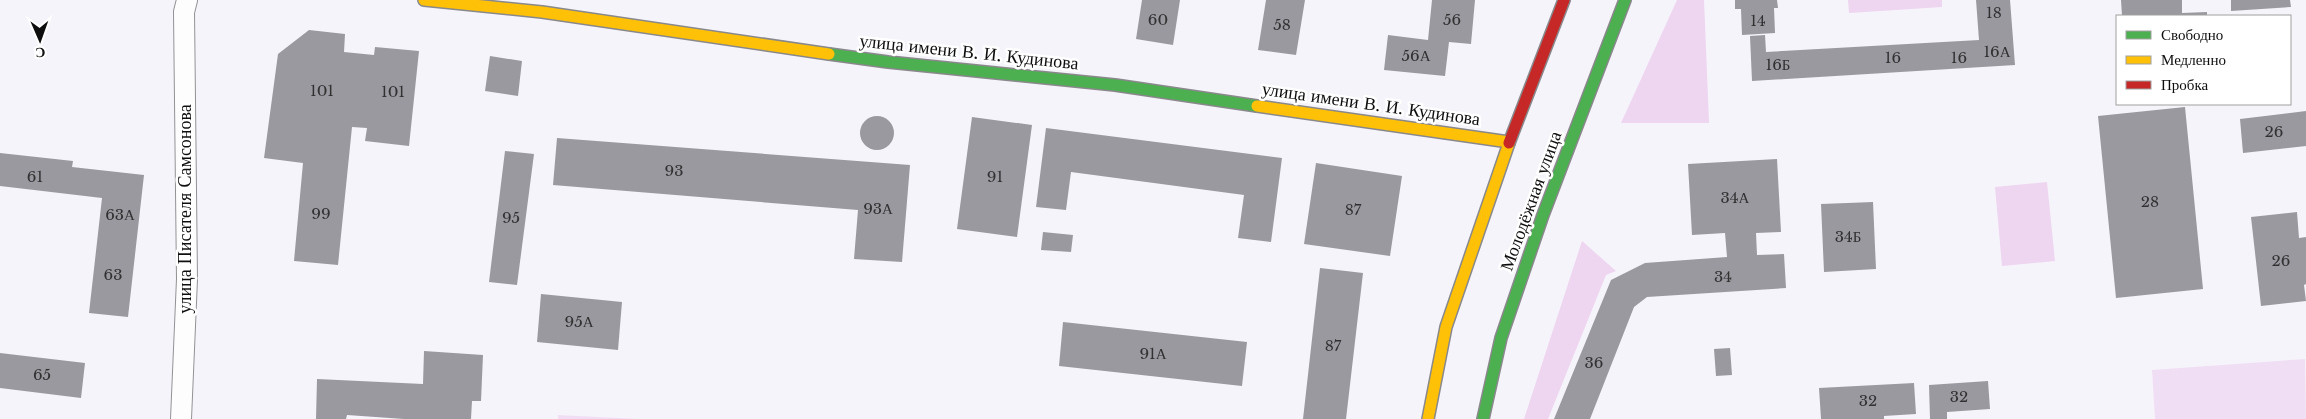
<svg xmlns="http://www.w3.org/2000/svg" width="2306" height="419" font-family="'Libre Baskerville',serif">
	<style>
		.green { fill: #eed5f0 }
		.pitch { fill: #f0dff4 }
		.building { fill: #9a999f }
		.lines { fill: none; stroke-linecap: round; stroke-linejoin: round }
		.street-casing { stroke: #929295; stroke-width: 22 }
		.fast-casing { stroke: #89888b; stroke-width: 14 }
		.slow-casing { stroke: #89888b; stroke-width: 14 }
		.jam-casing { stroke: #89888b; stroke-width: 14 }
		.street { stroke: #fefdfe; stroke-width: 20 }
		.fast { stroke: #4caf50; stroke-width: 11 }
		.slow { stroke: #ffc107; stroke-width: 11 }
		.jam { stroke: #c62828; stroke-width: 11 }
		.labels { text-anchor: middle; stroke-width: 5; stroke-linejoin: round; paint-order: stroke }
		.number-label { font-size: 15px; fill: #313132 }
		.street-label { font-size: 18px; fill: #0e0e0e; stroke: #fff }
	</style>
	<rect width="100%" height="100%" fill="#f6f4fb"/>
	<path class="green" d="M1677 0H1704L1709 123H1621Z
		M1848 0H1942V7L1849 13Z
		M2047 182 2055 261 2002 266 1995 187Z
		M1582 241 1616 271 1606 275 1548 419H1524Z"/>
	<path class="pitch" d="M2305 359 2306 419H2155L2152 370Z
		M558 415 638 419H558Z"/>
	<path class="building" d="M1142 0H1180L1173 45 1136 39Z
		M1266 0H1305L1296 55 1258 50Z
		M1432 0H1475L1471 44 1449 42 1445 76 1384 70 1388 35 1428 40Z
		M1735 0H1777L1778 8H1774L1775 33 1742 35 1741 9H1735Z
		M1976 0H2010L2015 65 1752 81 1750 36 1765 35 1766 52 1979 40Z
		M2121 0H2182V13L2207 12V16H2122Z
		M2231 0H2290L2291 7 2231 11Z
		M309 30 345 34 344 52 374 55 375 47 419 51 409 146 365 141 367 128 352 127 338 265 294 261 303 163 264 158 278 54Z
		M490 56 522 61 518 96 485 91Z
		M2185 107 2203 289 2116 298 2098 116Z
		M2306 111V146L2243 153 2240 119Z
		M860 133a17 17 0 1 1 34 0a17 17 0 1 1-34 0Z
		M972 117 1032 125 1017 237 957 229Z
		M1046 128 1282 158 1271 242 1238 238 1244 195 1071 172 1066 210 1036 207Z
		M557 138 910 165 902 262 854 259 858 210 553 185Z
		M505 151 534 154 517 285 489 282Z
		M0 153 73 161 72 167 144 175 128 317 89 313 102 198 0 186Z
		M1777 159 1781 232 1756 233 1757 255 1784 254 1786 288 1647 297 1634 307 1590 419H1554L1611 280 1645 263 1727 257 1725 233 1692 235 1688 164Z
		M1316 163 1402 176 1390 256 1304 244Z
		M1873 202 1876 269 1824 272 1821 204Z
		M2297 212 2299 238 2306 237V284L2304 285 2306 301 2261 306 2251 217Z
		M1043 232 1073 235 1071 252 1041 250Z
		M1320 268 1363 273 1346 419H1303Z
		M541 294 622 302 618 350 537 342Z
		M1063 322 1247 342 1242 386 1059 366Z
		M1730 348 1732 375 1716 376 1714 349Z
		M424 351 483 355 481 401H472L471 419H404L347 415 346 419H316L317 379 423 384Z
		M0 353 85 363 81 398 0 388Z
		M1988 381 1990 409 1947 412V419H1930L1929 385Z
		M1914 383 1916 414 1884 416V419H1821L1819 388Z"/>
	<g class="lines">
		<g class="street-casing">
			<path id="street" d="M181 419 187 279 184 12 187 0"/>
		</g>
		<g class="fast-casing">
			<path id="fast" d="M829 54 888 62 1115 85 1257 106
				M1483 419 1501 338 1543 215 1625 0"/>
		</g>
		<g class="slow-casing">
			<path id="slow" d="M424 0 542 12 829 54
				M1257 106 1509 142
				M1428 419 1446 327 1509 143"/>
		</g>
		<g class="jam-casing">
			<path id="jam" d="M1509 143 1564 0"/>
		</g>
		<use href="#street" class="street"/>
		<use href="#fast" class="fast"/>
		<use href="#slow" class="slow"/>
		<use href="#jam" class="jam"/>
	</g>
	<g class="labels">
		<g class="number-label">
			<text x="1994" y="18">18</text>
			<text x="1158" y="25">60</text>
			<text x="1452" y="25">56</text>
			<text x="1758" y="26">14</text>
			<text x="1282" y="30">58</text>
			<text x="1997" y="57">16А</text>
			<text x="1416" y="61">56А</text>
			<text x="1893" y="63">16</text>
			<text x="1959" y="63">16</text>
			<text x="1778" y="70">16Б</text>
			<text x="322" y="96">101</text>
			<text x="393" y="97">101</text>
			<text x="2274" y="137">26</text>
			<text x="674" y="176">93</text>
			<text x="35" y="182">61</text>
			<text x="995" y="182">91</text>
			<text x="1735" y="203">34А</text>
			<text x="2150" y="207">28</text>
			<text x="878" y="214">93А</text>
			<text x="1353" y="215">87</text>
			<text x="321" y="219">99</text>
			<text x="120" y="220">63А</text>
			<text x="511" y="223">95</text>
			<text x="1848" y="242">34Б</text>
			<text x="2281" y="266">26</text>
			<text x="113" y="280">63</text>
			<text x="1723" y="282">34</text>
			<text x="579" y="327">95А</text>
			<text x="1333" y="351">87</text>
			<text x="1153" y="359">91А</text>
			<text x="1594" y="368">36</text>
			<text x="42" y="380">65</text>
			<text x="1959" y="402">32</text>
			<text x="1868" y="406">32</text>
		</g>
		<g class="street-label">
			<text transform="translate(969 52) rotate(6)" y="6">улица имени В. И. Кудинова</text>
			<text transform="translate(1371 104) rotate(8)" y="6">улица имени В. И. Кудинова</text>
			<text transform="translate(1531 201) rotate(-70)" y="6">Молодёжная улица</text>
			<text transform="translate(185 209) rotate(-90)" y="6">улица Писателя Самсонова</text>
		</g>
	</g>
	<rect x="2116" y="15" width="175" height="90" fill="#ffffff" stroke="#9f9f9f"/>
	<rect x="2126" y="31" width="25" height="8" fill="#4caf50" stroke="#9f9f9f"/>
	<text x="2161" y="40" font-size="15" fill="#0e0e0e">Свободно</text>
	<rect x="2126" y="56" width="25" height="8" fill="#ffc107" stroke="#9f9f9f"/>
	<text x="2161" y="65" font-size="15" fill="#0e0e0e">Медленно</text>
	<rect x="2126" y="81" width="25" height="8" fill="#c62828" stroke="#9f9f9f"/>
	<text x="2161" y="90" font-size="15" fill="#0e0e0e">Пробка</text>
	<g transform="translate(40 40) rotate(178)" stroke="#ffffff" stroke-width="4" paint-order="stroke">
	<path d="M0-4L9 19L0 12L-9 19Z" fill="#0e0e0e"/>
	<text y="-8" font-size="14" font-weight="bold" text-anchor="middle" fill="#0e0e0e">С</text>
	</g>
</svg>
